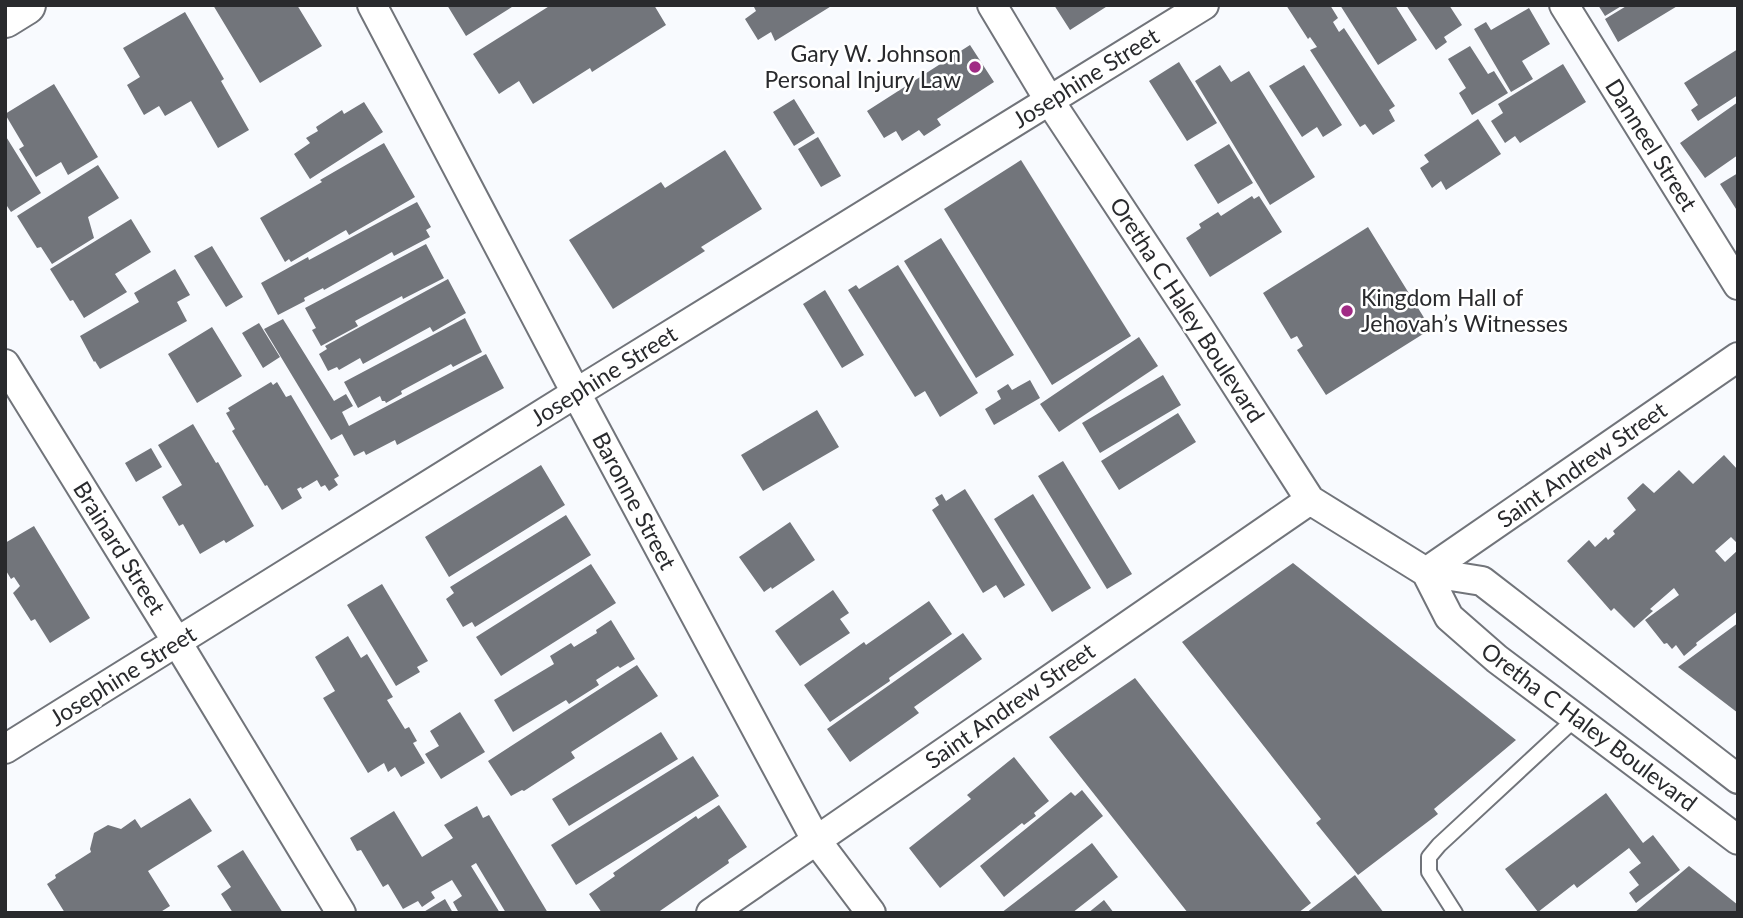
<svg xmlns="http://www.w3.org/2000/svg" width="1743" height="918" font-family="Lato,sans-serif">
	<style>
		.building { fill: #72757b }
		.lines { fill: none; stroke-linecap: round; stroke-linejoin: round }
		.lane-casing { stroke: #71747a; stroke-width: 18 }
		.street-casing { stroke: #71747a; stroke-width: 32 }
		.secondary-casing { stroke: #71747a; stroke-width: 42 }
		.lane { stroke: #fff; stroke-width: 14 }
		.street { stroke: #fff; stroke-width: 28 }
		.secondary { stroke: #fff; stroke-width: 38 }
		.poi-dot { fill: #a02a84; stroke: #fff; stroke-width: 2.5 }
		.labels { text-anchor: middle; stroke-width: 5; stroke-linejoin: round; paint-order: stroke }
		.poi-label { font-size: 23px; fill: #292a2d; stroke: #fff; text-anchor: end }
		.street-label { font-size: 23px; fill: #292a2d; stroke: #fff }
	</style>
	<rect width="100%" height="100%" fill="#f8fafe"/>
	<path class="building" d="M213 5H297L322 46 260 83Z
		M447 5H515L466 36Z
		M551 5H654L666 25 592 72 590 68 533 104 519 81 499 94 473 54Z
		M753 5H833L775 41 771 32 758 40 745 19 756 11Z
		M1054 5H1109L1070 30Z
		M1286 5H1330L1338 18 1333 22 1339 32 1344 28 1395 106 1389 110 1395 121 1373 135 1365 124 1360 127 1310 50 1317 47 1310 37 1308 39Z
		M1340 5H1395L1417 40 1378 65Z
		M1406 5H1449L1462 25 1444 37 1447 42 1436 50Z
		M1598 5H1623L1605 16Z
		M1628 5H1679L1618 42 1605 19Z
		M1529 8 1550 44 1522 61 1533 79 1511 92 1474 29 1486 22 1491 30Z
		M185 12 224 79 221 81 249 130 218 148 191 101 165 116 159 106 144 115 127 85 140 77 123 48Z
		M970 45 994 82 937 119 941 125 924 136 919 130 902 141 896 131 884 138 867 111Z
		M1470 46 1488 74 1494 71 1508 93 1472 115 1459 93 1466 88 1448 59Z
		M1738 49V95L1698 121 1691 110 1698 105 1684 83Z
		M1179 62 1217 123 1187 141 1149 81Z
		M1563 64 1586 102 1520 143 1515 136 1505 143 1491 121 1503 113 1498 104Z
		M1220 65 1231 82 1249 71 1315 177 1270 205 1195 81Z
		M1304 65 1342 125 1323 137 1317 127 1302 137 1269 86Z
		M54 84 98 157 68 175 61 162 36 177 19 149 24 146 5 114Z
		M794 99 815 133 794 146 773 112Z
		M364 102 383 132 310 179 294 154 310 143 306 138 318 131 316 127 342 110 344 114Z
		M1738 102V155L1705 178 1680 143Z
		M1478 119 1501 154 1446 190 1441 181 1432 188 1420 168 1429 162 1424 155Z
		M5 135 41 193 11 212 5 203Z
		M818 137 841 176 821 187 798 149Z
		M384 143 415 197 349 235 346 230 291 262 289 259 285 262 260 218 322 182 320 180Z
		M1229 144 1253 183 1218 204 1194 165Z
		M725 150 762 209 701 247 705 251 613 309 569 240 661 182 665 188Z
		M1021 160 1131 336 1052 385 944 209Z
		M98 165 119 198 88 217 94 238 52 264 41 247 37 248 17 216Z
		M1738 173V212L1720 184Z
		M1252 196 1254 199 1259 196 1282 232 1210 277 1186 238 1201 228 1199 224 1218 212 1221 216Z
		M417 202 431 227 426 230 430 237 394 256 392 252 324 290 323 288 304 298 305 301 278 315 261 283 308 257 309 260Z
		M131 219 151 252 115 274 127 292 84 318 73 300 70 301 50 269Z
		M1368 227 1431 329 1326 395 1297 350 1303 346 1297 336 1291 339 1263 293Z
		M941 238 1014 355 976 378 904 261Z
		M426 244 444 278 403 299 402 296 355 321 358 326 321 346 312 330 316 328 305 308Z
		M212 246 243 297 226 307 194 256Z
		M898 265 978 393 940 417 925 391 915 397 848 290 856 285 859 289Z
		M175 269 190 295 177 302 187 321 100 369 95 361 94 362 80 336 139 302 134 293Z
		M448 279 466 313 433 332 430 327 363 364 360 358 339 370 337 367 328 371 319 354 327 349 325 346Z
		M825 290 864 355 842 368 803 304Z
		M465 318 482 352 453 367 451 364 401 391 402 394 386 403 385 401H382L380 396 358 408 344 382Z
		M283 319 334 401 346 394 353 406 342 412 349 426 486 354 504 388 397 445 395 440 366 455 364 451 354 456 342 434 331 440 264 329Z
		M259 323 280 357 263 368 242 333Z
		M212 327 242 376 197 403 168 354Z
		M1139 337 1158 366 1059 432 1040 404Z
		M1163 375 1181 405 1100 453 1082 423Z
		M1030 380 1040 398 994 425 985 409 1001 399 997 391 1008 384 1012 390Z
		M271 382 273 385 277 382 286 397 291 395 339 476 334 479 338 485 329 491 325 485 321 487 317 480 302 489 301 487 297 489 302 498 282 510 267 485 265 486 232 431 235 429 226 413 230 411 228 408Z
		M817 410 839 447 763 491 741 455Z
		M1178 413 1196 442 1119 490 1101 461Z
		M193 424 216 463 218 462 254 526 226 543 224 540 200 554 183 524 179 526 162 497 182 485 158 445Z
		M151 448 162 467 136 482 125 463Z
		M1724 455 1738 470V544L1731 537 1715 551 1725 562 1738 550V611L1696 643 1697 645 1684 656 1676 645 1672 649 1667 643 1664 644 1645 620 1679 595 1674 588 1650 609 1653 611 1634 628 1614 608 1611 611 1567 561 1589 540 1595 547 1606 537 1608 540 1615 534 1613 531 1636 510 1627 498 1643 483 1654 493 1679 470 1693 484Z
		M1063 461 1132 574 1107 589 1038 476Z
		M541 465 565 505 449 577 425 537Z
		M965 489 1025 585 1004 598 996 585 983 593 932 510 939 505 935 498 942 494 946 501Z
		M1033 494 1091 588 1052 612 994 519Z
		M566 515 591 555 475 627 472 622 463 627 446 599 454 593 450 587Z
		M790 522 815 560 772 589 771 587 764 592 739 557Z
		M34 526 90 618 50 643 35 619 31 621 13 593 20 586 14 577 11 579 5 569V543Z
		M1293 563 1516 740 1434 809 1438 814 1358 875 1316 823 1321 819 1182 642Z
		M591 564 616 603 501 676 476 637Z
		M382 584 428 661 417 667 420 672 396 686 347 605Z
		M833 590 849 613 840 619 850 633 800 666 775 631Z
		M929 601 952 634 889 678 890 681 830 722 804 685 864 642 866 645Z
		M611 620 635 659 620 668 618 666 596 680 599 685 569 704 566 700 513 732 494 700 554 664 550 656 571 643 574 647 597 633 596 630Z
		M1738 623V713L1678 667Z
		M963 633 982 659 914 707 919 713 850 762 827 729Z
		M348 636 361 658 367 654 393 697 387 700 405 729 409 727 417 741 413 743 425 763 401 777 395 767 388 772 384 763 368 773 323 698 335 691 315 657Z
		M637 665 658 696 571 752 575 758 524 791 522 790 511 796 488 761Z
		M1135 678 1311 903 1298 913H1188L1049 737Z
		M460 712 485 752 441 779 425 754 439 746 430 731Z
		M661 732 678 759 569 826 552 799Z
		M693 756 719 796 576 885 551 845Z
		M1014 757 1049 801 1034 813 1036 816 1024 825 1022 823 940 888 909 848 971 799 967 795Z
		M1082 790 1103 816 1004 897 980 866 1071 792 1075 796Z
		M1606 793 1643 843 1653 835 1680 870 1636 903 1629 893 1639 885 1629 872 1641 863 1629 848 1577 888 1574 884 1538 912 1505 869Z
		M190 798 212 831 148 871 170 906 159 913H65L47 884 56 878 55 875 91 852 90 849 94 833 108 825 121 829 135 819 141 828Z
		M719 805 747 847 728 860 729 863 657 913H602L589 894 615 876 613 873 696 816 698 819Z
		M477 806 483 818 489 815 548 913H506L476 863 471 866 500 913H459L453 902 462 896 452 880 431 892 435 898 422 907 418 901 403 909 388 884 383 887 361 850 357 851 350 838 394 811 422 857 453 838 444 825Z
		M1092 843 1118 877 1072 913H1001Z
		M243 850 283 913H233L221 894 231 887 217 866Z
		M1689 866 1738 905V913H1634Z
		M1355 875 1384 913H1306Z
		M445 899 453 913H422Z
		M1104 900 1114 913H1088Z"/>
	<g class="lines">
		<g class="lane-casing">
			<path id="lane" d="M1455 913 1429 872V857L1439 845 1575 719"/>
		</g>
		<g class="street-casing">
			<path id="street" d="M372 5 576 393 816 840 871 913
				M992 5 1049 100 1197 324 1310 500 1426 572 1482 581 1738 779
				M1564 5 1738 285
				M5 364 177 642 341 913
				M1426 572 1449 617 1497 659 1738 840
				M1426 572 1738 357
				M5 749 576 393 1204 5
				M711 913 1310 500"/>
		</g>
		<g class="secondary-casing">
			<path id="secondary" d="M5 18 26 5"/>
		</g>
		<use href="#lane" class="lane"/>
		<use href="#street" class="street"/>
		<use href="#secondary" class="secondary"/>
	</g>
	<g class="poi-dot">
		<circle cx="975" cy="67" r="7"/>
		<circle cx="1347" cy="311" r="7"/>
	</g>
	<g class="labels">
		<g class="poi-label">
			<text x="961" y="62">Gary W. Johnson<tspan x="961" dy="26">Personal Injury Law</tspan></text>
			<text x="1361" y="306" text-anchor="start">Kingdom Hall of<tspan x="1361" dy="26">Jehovah’s Witnesses</tspan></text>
		</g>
		<g class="street-label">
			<text transform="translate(1086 78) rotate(-32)" y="8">Josephine Street</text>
			<text transform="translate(1651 145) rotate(58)" y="8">Danneel Street</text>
			<text transform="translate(1187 310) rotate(57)" y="8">Oretha C Haley Boulevard</text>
			<text transform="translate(604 376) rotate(-32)" y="8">Josephine Street</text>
			<text transform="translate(1582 465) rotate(-35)" y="8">Saint Andrew Street</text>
			<text transform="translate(634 501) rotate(62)" y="8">Baronne Street</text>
			<text transform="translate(119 548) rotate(58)" y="8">Brainard Street</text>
			<text transform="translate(123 676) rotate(-32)" y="8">Josephine Street</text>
			<text transform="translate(1010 706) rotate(-35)" y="8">Saint Andrew Street</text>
			<text transform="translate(1589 727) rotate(37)" y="8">Oretha C Haley Boulevard</text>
		</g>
	</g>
	<rect width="1743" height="918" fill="none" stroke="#292a2d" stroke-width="14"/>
</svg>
